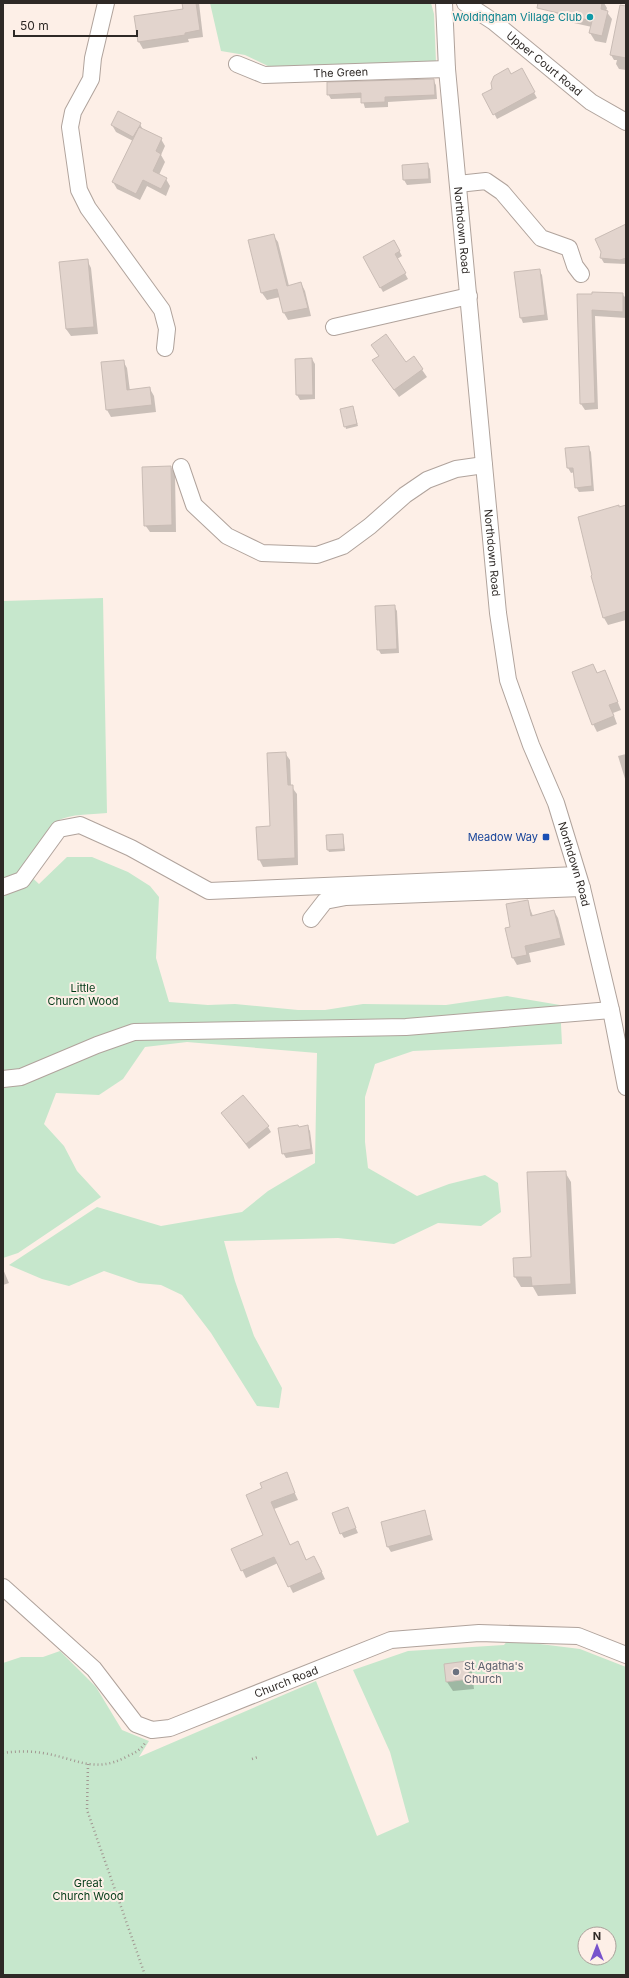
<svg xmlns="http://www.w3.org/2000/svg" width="629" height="1978" font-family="Inter,sans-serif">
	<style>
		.green { fill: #c6e7cc; fill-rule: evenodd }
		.shadow { fill: #0003 }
		.building { fill: #e2d4cd; stroke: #c9bcb5 }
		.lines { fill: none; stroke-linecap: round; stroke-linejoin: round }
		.minor-casing { stroke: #b0a39c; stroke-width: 18 }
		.path { stroke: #a29892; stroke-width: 2.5; stroke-dasharray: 1 3; stroke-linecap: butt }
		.minor { stroke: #fff; stroke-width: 16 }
		.culture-dot { fill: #0f9aa8; stroke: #fdefe7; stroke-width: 1.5 }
		.transit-dot { fill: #1a4fb4; stroke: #fdefe7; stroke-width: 1.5 }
		.worship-dot { fill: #6b7280; stroke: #fdefe7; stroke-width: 1.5 }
		.labels { text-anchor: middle; stroke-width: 4; stroke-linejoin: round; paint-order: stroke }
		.culture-label { font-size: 11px; fill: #0d838f; stroke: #fdefe7; text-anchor: end }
		.street-label { font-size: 11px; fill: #2e2926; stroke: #fdefe7 }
		.transit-label { font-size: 11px; fill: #164399; stroke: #fdefe7; text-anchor: end }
		.park-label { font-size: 11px; fill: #003915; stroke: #fdefe7 }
		.worship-label { font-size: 11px; fill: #5b616d; stroke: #fdefe7; text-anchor: start }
	</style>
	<rect width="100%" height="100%" fill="#fdefe7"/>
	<path class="green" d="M210 3H431L434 14 436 62 270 67 245 55 221 51Z
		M103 598 107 813C91 815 66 813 53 824 46 829 43 841 40 848 36 857 33 865 25 871L39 884 67 857H92L128 872 150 886 159 897 156 958 169 1002 208 1005 235 1004 298 1010H325L363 1004 446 1005 507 996 560 1005 562 1044 413 1051 375 1064 365 1097V1142L368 1168 417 1196 449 1184 485 1175 498 1183 501 1212 481 1226 438 1223 394 1244 338 1238 224 1241 235 1281 254 1336 282 1388 279 1408 257 1406 211 1333 182 1295 161 1285 139 1283 104 1271 69 1286 42 1279 9 1265 97 1207 161 1226 242 1212 268 1191 315 1163 317 1053 187 1042 145 1047 123 1079 99 1095 56 1093 44 1124 64 1146 77 1171 101 1197 18 1253 3 1258V601Z
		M508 1640 580 1649 626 1667V1975H3V1663L21 1657H43L60 1651 96 1687 122 1730 149 1741 139 1757 316 1681 377 1836 409 1822 390 1752 353 1670 408 1651 504 1645ZM585 1934H609V1958H585Z"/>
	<path class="shadow" d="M183 3H199L203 37 188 39 189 42 143 49 139 42 135 17 184 10Z
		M558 3H604L607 8 606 11 612 19 606 43 595 41 590 33 592 27 560 20 556 12Z
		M626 31V70L619 69 616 64 617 60H614L611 55Z
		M521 69 537 98 497 119 484 94Z
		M433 80 436 85 437 99 388 102V107L365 108 362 98 331 99 328 94Z
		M140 124 143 130 161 139 165 146 161 155 165 162 159 175 166 179 170 186 166 196 147 186 140 200 117 189 113 182 133 141 116 132 112 125Z
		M427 164 430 169 431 183 407 185 404 180Z
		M626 227V264L604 263 601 258Z
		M273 235 278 242 289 286 301 283 305 291 311 316 288 320 284 313 280 297 267 300 262 293Z
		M394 241 402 256 397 259 408 279 383 292 364 257Z
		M87 260 91 268 98 334 71 336 66 329Z
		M539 270 542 275 548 320 523 323 521 318 515 273Z
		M622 294 626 298V318L595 316 598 409 585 410 581 404 578 295Z
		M414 358 427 377 399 397 373 361 406 363Z
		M312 359 315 364V399L300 400 297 395Z
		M123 361 127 368 130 391 150 389 154 396 156 412 111 417 107 410Z
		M353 407 358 426 346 429 341 410Z
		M588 447 591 452 594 491 579 492 576 487 575 472 571 473 568 468Z
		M171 467 175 474 176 532H150L145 525Z
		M626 506V620L608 625 604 618 619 508Z
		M394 606 397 611 399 653 381 654 378 649Z
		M593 665 598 674 605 671 621 710 613 713 617 724 597 732 593 724Z
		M285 753 290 760 291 786 297 794 298 865 263 867 259 859 271 827Z
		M626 754V782L618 756Z
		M343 835 345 851 329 852 328 850Z
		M527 901 533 916 554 911 558 918 565 945 529 953 531 962 517 965 513 958 506 929 511 928Z
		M222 1113 268 1127 271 1132 249 1149Z
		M307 1126 310 1131 313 1154 286 1158 283 1153Z
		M565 1172 571 1182 576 1294 538 1296 533 1287H521L515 1277 514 1259 532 1258Z
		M3 1269 9 1283 3 1285Z
		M286 1474 298 1500 274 1509 290 1546 301 1549 307 1561 318 1564 325 1579 293 1593 278 1563 246 1578 232 1549 265 1535 263 1488Z
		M347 1508 358 1533 344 1538 341 1533Z
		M424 1512 433 1540 391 1552 388 1547Z
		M466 1662 472 1672 474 1689 453 1691 447 1682Z"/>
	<path class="building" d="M182 3H196L200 30 185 33V35L138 42 134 16 183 9Z
		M538 3H602L601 9 608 11 602 36 589 33 592 21 537 8Z
		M620 5 626 6V58L610 55Z
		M508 68 511 74 522 68 535 92 493 115 482 94 492 89 491 83 494 76Z
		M434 79 435 95 385 97V102L361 103V93L327 95V82Z
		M118 111 141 123 139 127 162 138 156 151 161 154 153 171 167 178 161 189 143 180 136 194 112 182 139 127 133 137 111 125Z
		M428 163 429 179 403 180 402 165Z
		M626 224V258L620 260 600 258 601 252 595 239Z
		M274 234 287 286 301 282 308 308 283 313 277 289 261 293 248 240Z
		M394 240 400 251 395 254 406 273 380 288 363 257Z
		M88 259 94 327 66 329 59 262Z
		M540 269 545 315 520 318 514 272Z
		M592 292 623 293V312L592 310 595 403 580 404 577 294H592Z
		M386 334 406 362 414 356 423 369 394 390 372 360 379 356 371 345Z
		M312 358 313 395H296L295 359Z
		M124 360 127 390 150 387 152 405 106 410 101 362Z
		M353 406 357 424 344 427 340 409Z
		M589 446 592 486 575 488 573 468H567L565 448Z
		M171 466 172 525 144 526 142 467Z
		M619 505V507L626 505V611L603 618 591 576 592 575 578 517Z
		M395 605 397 649 377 650 375 606Z
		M593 664 597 673 605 670 618 702 609 705 614 716 592 725 572 672Z
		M286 752 288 785H293L295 858 258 860 256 827 270 826 267 753Z
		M343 834 344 849 327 850 326 835Z
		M528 900 531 916 554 910 561 938 525 946 527 955 512 958 505 928 510 927 506 904Z
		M243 1095 269 1126 246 1144 221 1113Z
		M298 1125 299 1127 308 1125 311 1149 282 1154 278 1128Z
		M566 1171 571 1284 532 1286 531 1277H514L513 1258 531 1257 527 1172Z
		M287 1472 295 1493 271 1502 290 1545 298 1541 306 1560 314 1556 322 1572 288 1587 274 1557 241 1571 231 1549 263 1535 246 1495 262 1488 260 1483Z
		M348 1507 356 1528 340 1534 332 1513Z
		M425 1510 431 1535 387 1547 381 1522Z
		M467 1661 469 1679 446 1682 444 1664Z"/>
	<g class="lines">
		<g class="minor-casing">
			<g id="minor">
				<path d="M106 3 93 58 91 79 73 112 70 127 79 190 88 208 162 310 167 329 165 348"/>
				<path id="s1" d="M444 3 447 69 478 401 498 613 508 680 531 745 556 803 582 888 611 1010 626 1087"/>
				<path id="s2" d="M465 3 494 22 591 102 626 122"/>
				<path id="s3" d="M237 64 264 75 447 69"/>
				<path d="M458 184 486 181 502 192 541 238 569 248 575 266 581 274"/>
				<path d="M334 327 469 296"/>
				<path d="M181 467 194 505 227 536 262 553 317 555 343 546 370 526 405 495 427 480 456 469 484 465"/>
				<path d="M3 887 22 880 59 829 80 825 131 848 209 891 577 875"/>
				<path d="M311 919 325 901 346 897 582 888"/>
				<path d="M3 1079 21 1077 97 1045 134 1032 406 1027 611 1010"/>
				<path id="s4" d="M3 1587 94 1669 136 1724 152 1730 170 1728 391 1640 479 1633 578 1636 626 1655"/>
			</g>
		</g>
		<path class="path" d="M3 1753C16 1751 30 1751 43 1753 75 1758 94 1774 126 1757 134 1753 140 1751 145 1743
			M252 1759 258 1757
			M88 1764 87 1810 145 1975"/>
		<use href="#minor" class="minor"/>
	</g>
	<circle class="culture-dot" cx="590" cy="17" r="4"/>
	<rect class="transit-dot" x="542" y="833" width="8" height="8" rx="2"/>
	<circle class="worship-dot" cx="456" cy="1672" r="4"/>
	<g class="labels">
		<g class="culture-label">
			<text x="582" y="21">Woldingham Village Club</text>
		</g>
		<g class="street-label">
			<text dy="4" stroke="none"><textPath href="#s2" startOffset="100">Upper Court Road</textPath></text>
			<text dy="4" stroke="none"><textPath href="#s3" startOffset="106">The Green</textPath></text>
			<text dy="4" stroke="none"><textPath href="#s1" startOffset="228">Northdown Road</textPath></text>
			<text dy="4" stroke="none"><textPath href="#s1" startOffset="552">Northdown Road</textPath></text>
			<text dy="4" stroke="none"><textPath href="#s1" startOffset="876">Northdown Road</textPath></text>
			<text dy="4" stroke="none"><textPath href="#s4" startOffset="352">Church Road</textPath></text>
		</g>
		<g class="transit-label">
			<text x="538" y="841">Meadow Way</text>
		</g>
		<g class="park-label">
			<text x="83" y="992">Little<tspan x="83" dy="13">Church Wood</tspan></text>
			<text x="88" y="1887">Great<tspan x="88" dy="13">Church Wood</tspan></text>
		</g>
		<g class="worship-label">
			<text x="464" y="1670">St Agatha's<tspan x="464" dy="13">Church</tspan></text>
		</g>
	</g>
	<rect width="629" height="1978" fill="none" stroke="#2e2926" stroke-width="8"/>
	<g transform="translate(597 1946)"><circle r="19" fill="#fdefe7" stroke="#aaa09a"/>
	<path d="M0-3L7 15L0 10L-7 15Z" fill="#7853cc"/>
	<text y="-6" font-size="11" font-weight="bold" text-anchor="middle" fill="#2e2926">N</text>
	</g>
	<path d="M14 30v6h123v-6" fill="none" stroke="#2e2926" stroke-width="2"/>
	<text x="20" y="30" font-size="12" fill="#2e2926" stroke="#fdefe7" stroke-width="3" paint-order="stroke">50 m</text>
</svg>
